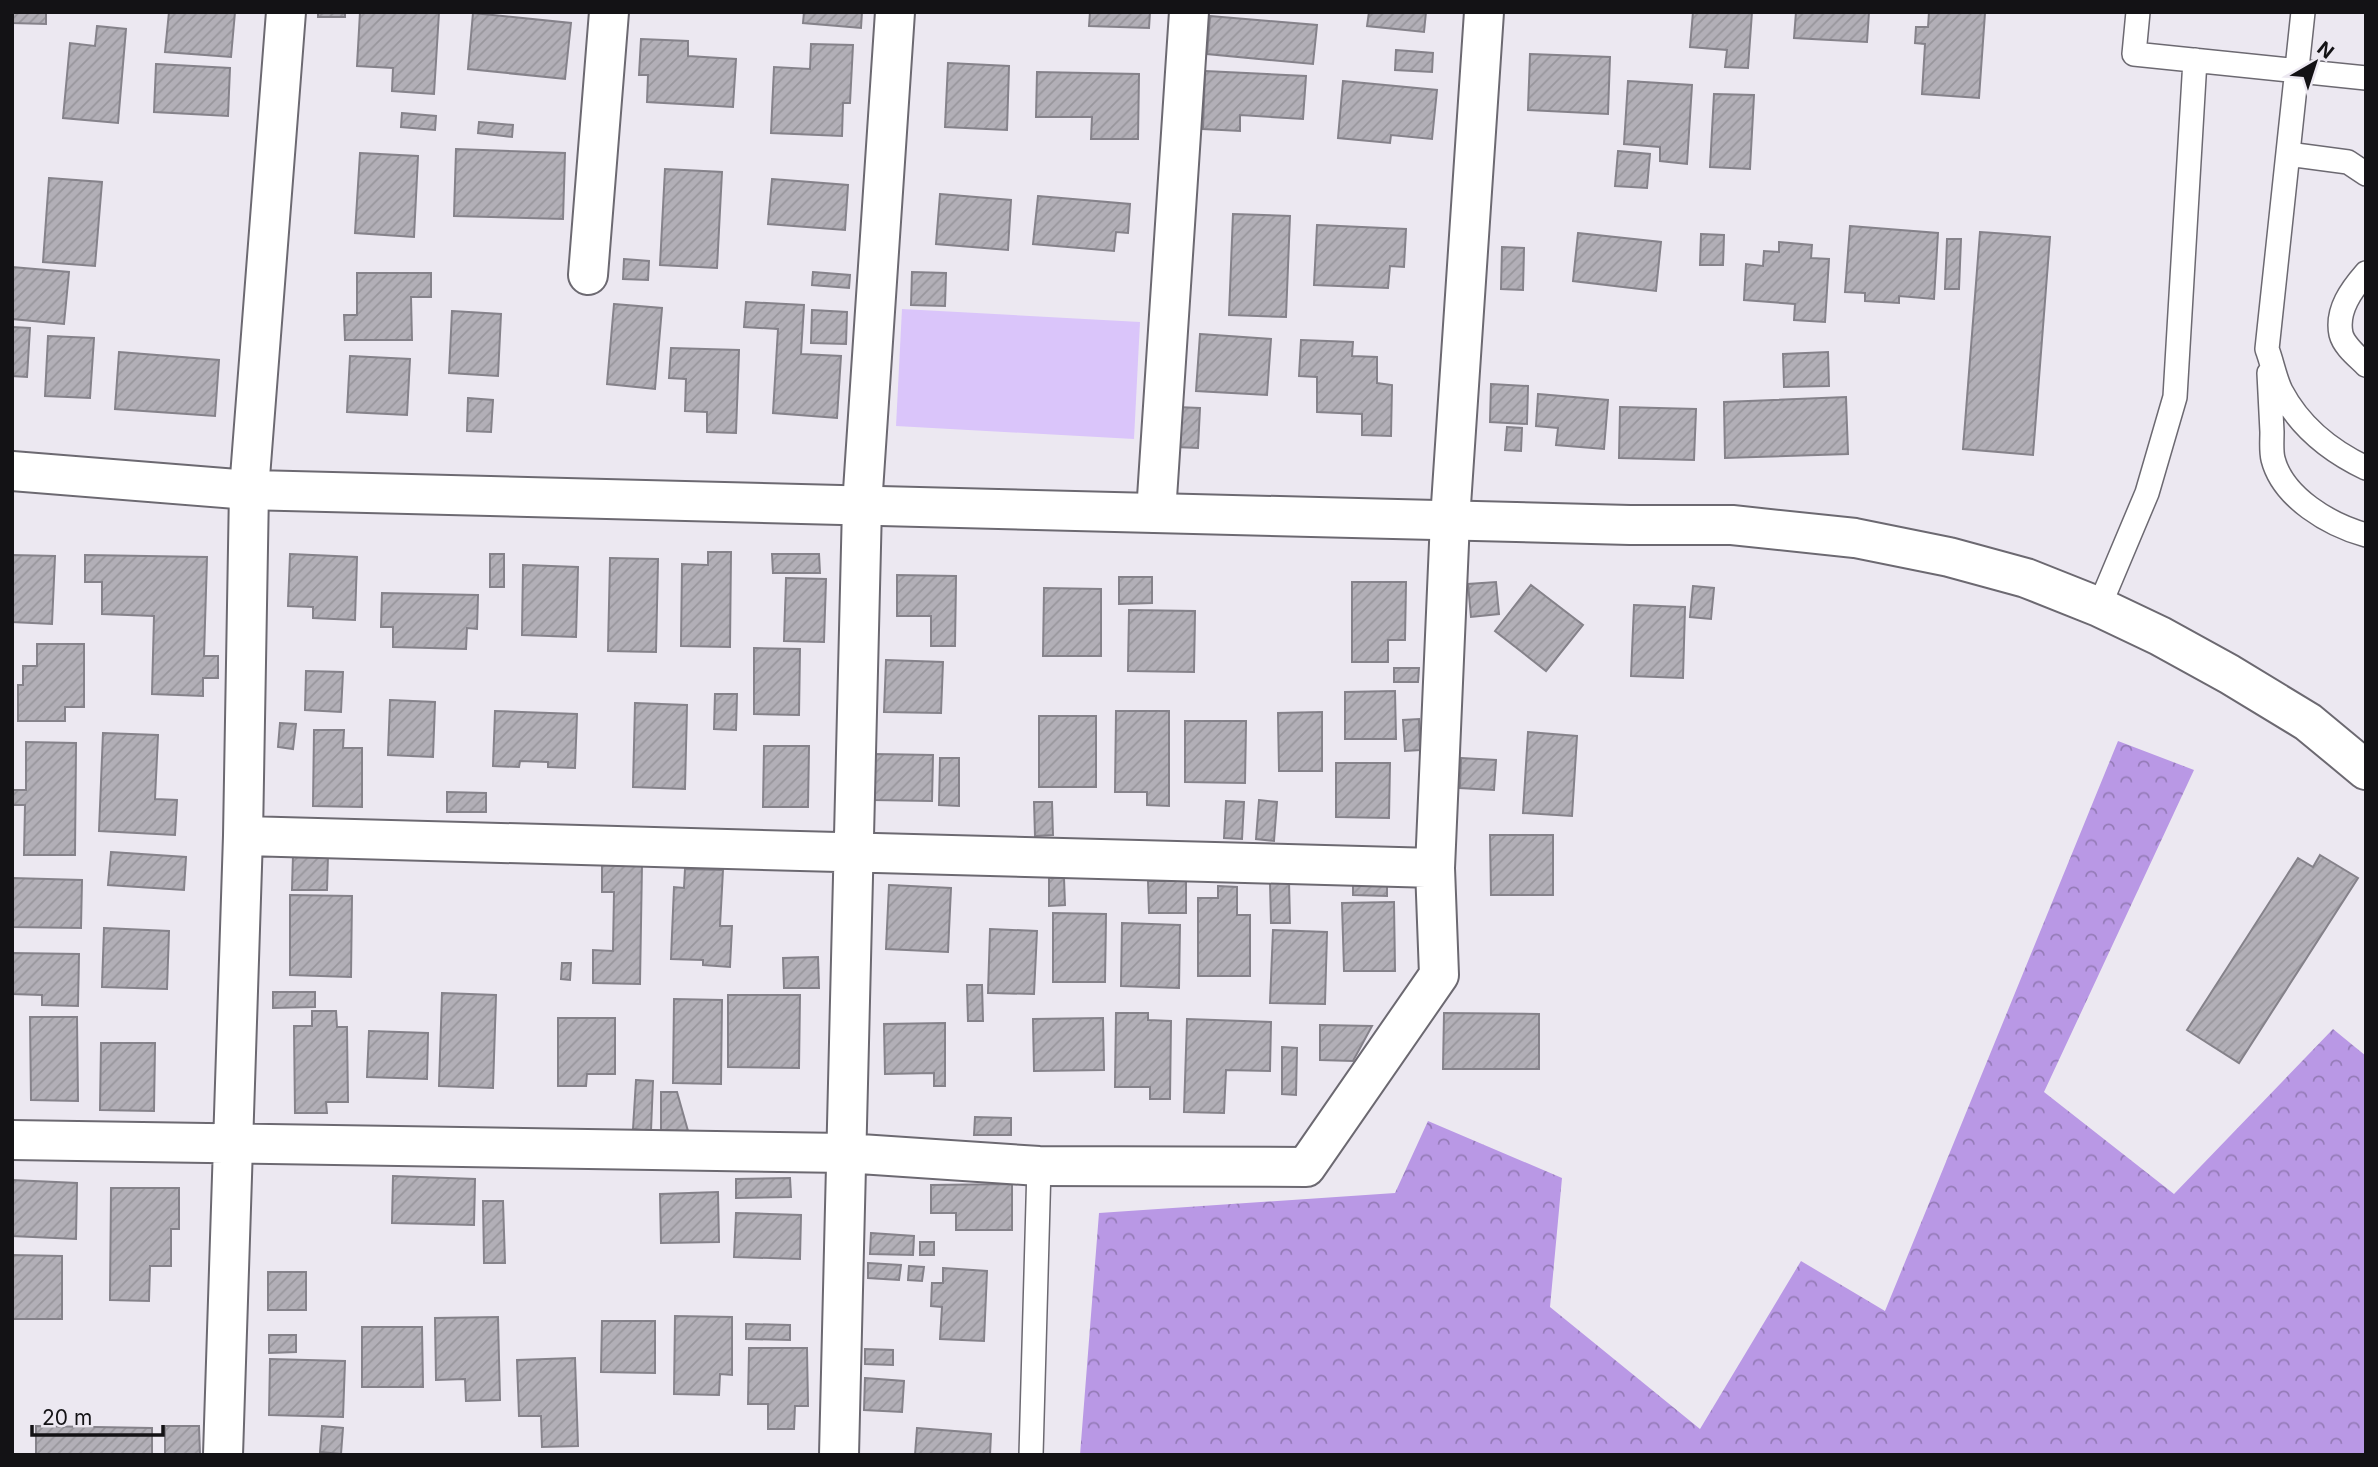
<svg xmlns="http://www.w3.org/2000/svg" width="2378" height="1467" font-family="Inter,sans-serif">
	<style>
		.green { fill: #dac5fa }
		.forest { fill: url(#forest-crowns) }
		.building { fill: url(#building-hatch); stroke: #85828a; stroke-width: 2 }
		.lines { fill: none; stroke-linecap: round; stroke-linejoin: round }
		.service-casing { stroke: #6c6971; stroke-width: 26 }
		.minor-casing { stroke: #6c6971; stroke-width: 42 }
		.tertiary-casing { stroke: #6c6971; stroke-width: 42 }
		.service { stroke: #fff; stroke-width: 23 }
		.minor { stroke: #fff; stroke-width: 38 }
		.tertiary { stroke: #fff; stroke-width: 38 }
	</style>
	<defs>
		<pattern id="forest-crowns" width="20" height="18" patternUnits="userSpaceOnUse" patternTransform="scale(1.75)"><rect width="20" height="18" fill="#b998e5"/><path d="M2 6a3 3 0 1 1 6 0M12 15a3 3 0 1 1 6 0" fill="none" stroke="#957bb8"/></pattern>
		<pattern id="building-hatch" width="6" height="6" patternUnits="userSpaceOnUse" patternTransform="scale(1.75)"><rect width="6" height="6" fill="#b2afb7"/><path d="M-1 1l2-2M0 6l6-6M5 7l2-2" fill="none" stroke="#98969c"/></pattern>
	</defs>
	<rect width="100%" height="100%" fill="#ece8f1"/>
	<path class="green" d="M902 309 1140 322 1134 439 896 426Z"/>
	<path class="forest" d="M2118 741 2194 770 2044 1092 2174 1194 2333 1029 2366 1056V1455H1080L1099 1213 1395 1193 1428 1121 1562 1178 1550 1307 1700 1429 1801 1261 1885 1311Z"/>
	<path class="building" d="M12 12H46V24L12 23Z
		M169 12H235L231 57 165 52Z
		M318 12H345V17H318Z
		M360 12H439L434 94 392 91 393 68 357 66Z
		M804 12H862L861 28 803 23Z
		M1090 12H1150L1149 28 1089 26Z
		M1369 12H1426L1424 32 1367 26Z
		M1693 12H1752L1748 68 1725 67 1727 50 1690 47Z
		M1796 12H1869L1867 42 1794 38Z
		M1929 12 1985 13 1979 98 1922 94 1925 44 1915 43 1916 27H1928Z
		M473 13 571 23 565 79 468 69Z
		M1210 16 1317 25 1313 64 1207 54Z
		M97 26 126 29 118 123 63 118 70 43 95 46Z
		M641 39 688 41V56L736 59 733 107 647 102 648 75H639Z
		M811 44 853 45 850 103H843L842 136 771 133 774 67 810 69Z
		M1396 50 1433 53 1432 72 1395 70Z
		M1530 54 1610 57 1608 114 1528 110Z
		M948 63 1009 66 1007 130 945 127Z
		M156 64 230 68 228 116 154 112Z
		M1205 71 1306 76 1303 119 1240 115V131L1203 129Z
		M1037 72 1139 74 1138 139H1091L1092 117H1036Z
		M1343 81 1437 90 1432 139 1391 135 1390 143 1338 138Z
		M1628 81 1692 85 1687 164 1660 161V147L1624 144Z
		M1714 94 1754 95 1750 169 1710 167Z
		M402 113 436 116 435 130 401 127Z
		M479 122 513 125 512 137 478 133Z
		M456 149 565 153 563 219 454 216Z
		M1618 151 1650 154 1647 188 1615 186Z
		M360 153 418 156 414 237 355 233Z
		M665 169 722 172 717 268 660 265Z
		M49 178 102 182 95 266 43 262Z
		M772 179 848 185 845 230 768 224Z
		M940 194 1011 200 1008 250 936 244Z
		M1038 196 1130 204 1128 233 1116 232 1114 251 1033 244Z
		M1233 214 1290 216 1286 317 1229 315Z
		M1317 225 1406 229 1404 267 1390 266 1388 288 1314 285Z
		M1850 226 1938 233 1934 299 1899 296V303L1865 301V293L1845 292Z
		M1980 232 2050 237 2033 455 1963 449Z
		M1578 233 1661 242 1656 291 1573 281Z
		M1701 234 1724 235 1723 265H1700Z
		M1947 239H1961L1959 289H1945Z
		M1779 242 1812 245 1811 258 1829 259 1825 322 1794 320 1795 304 1744 300 1746 264 1763 266 1764 251 1779 252Z
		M1502 247 1524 248 1523 290 1501 289Z
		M624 259 649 261 648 280 623 279Z
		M12 267 69 272 64 324 12 319Z
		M813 272 850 275 849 288 812 285Z
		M912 272 946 273 945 306 911 305Z
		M357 273H431V297H411L412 340H345L344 315H357Z
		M746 302 804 305 801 354 841 356 837 418 773 413 778 329 744 327Z
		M614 304 662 308 655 389 607 384Z
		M812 310 847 312 846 344 811 343Z
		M452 311 501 314 498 376 449 373Z
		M12 327 30 328 27 377 12 376Z
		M1200 334 1271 339 1267 395 1196 391Z
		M48 336 94 338 90 398 45 396Z
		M1301 340 1353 342 1352 356 1377 357V383L1392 385 1391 436 1362 435V414L1317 412V377L1299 376Z
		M671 348 739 350 736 433 707 432V412L685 411 686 379 669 378Z
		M119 352 219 360 215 416 115 409Z
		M1828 352 1829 386 1784 387 1783 354Z
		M350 356 410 359 407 415 347 412Z
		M1491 384 1528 386 1527 424 1490 422Z
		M1538 394 1608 400 1604 449 1556 445 1558 428 1536 426Z
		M1846 397 1848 454 1725 458 1724 402Z
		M468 398 493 400 491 432 467 431Z
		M1176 407 1200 408 1198 448 1175 447Z
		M1620 407 1696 409 1694 460 1619 458Z
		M1507 427 1522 428 1521 451 1505 450Z
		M708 552H731L730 647 681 646 682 564 708 565Z
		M290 554 357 557 355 620 313 618V607L288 606Z
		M490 554H504V587H490Z
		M772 554H819L820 573H773Z
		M12 555 55 556 52 624 12 622Z
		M85 555 207 557 204 656H218V678H203V696L152 694 154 616 102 614V582H85Z
		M610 558 658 559 656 652 608 651Z
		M523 565 578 567 576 637 522 635Z
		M897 575 956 576 955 646H931V616H897Z
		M1119 577H1152V603L1119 604Z
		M786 578 826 579 824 642 784 641Z
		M1352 582H1406L1405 640H1388V662H1352Z
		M1496 582 1499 614 1471 617 1468 584Z
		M1531 585 1583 625 1546 671 1495 631Z
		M1693 586 1714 588 1711 619 1690 617Z
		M1044 588 1101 589V656H1043Z
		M382 593 478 595 477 629 467 628 466 649 393 647V627H381Z
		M1634 605 1685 607 1683 678 1631 676Z
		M1129 610 1195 611 1194 672 1128 671Z
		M37 644H84V707H65V721H18V685H23V666H37Z
		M754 648 800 649 799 715 754 714Z
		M886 660 943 662 941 713 884 712Z
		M1394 668H1419L1418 682H1394Z
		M306 671 343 672 341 712 305 710Z
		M1395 691 1396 739H1345V692Z
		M715 694H737L736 730 714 729Z
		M390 700 435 702 433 757 388 755Z
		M635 703 687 705 685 789 633 787Z
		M495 711 577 714 575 768 548 767V762L520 761 519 767 493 766Z
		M1116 711H1169V806L1147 805V792H1115Z
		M1322 712V771H1279L1278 713Z
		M1039 716H1096V787H1039Z
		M1419 719 1420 750 1405 751 1403 720Z
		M1185 721H1246L1245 783 1185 782Z
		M280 723 296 724 293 749 278 747Z
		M314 730H344L343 748H362V807L313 806Z
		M1528 732 1577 736 1572 816 1523 813Z
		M103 733 158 735 155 799 177 800 175 835 99 831Z
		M26 742 76 743 75 855H24L25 805H12V790H26Z
		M764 746H809L808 807H763Z
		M874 754 933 755 932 801 873 800Z
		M940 758H959V806L939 805Z
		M1461 758 1496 760 1494 790 1460 788Z
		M1336 763H1390L1389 818 1336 817Z
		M447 792 486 793V812H447Z
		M1259 800 1277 802 1274 841 1256 839Z
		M1226 801 1244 802 1242 839 1224 838Z
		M1034 802H1052L1053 835 1035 836Z
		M1490 835H1553V895H1491Z
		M111 852 186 857 184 890 108 885Z
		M293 855H328L327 890H292Z
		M2320 855 2358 878 2239 1063 2187 1030 2298 858 2313 867Z
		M602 864H642L640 984 593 983V950L613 951 614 892H602Z
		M685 869 723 870 720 926H732L730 967 703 965V960L671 959 674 887 684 888Z
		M12 878 82 880 81 928 12 927Z
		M1049 878H1064L1065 905 1049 906Z
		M1353 880 1387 882V896L1353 895Z
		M1148 881H1186V913H1149Z
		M1270 882H1289L1290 923H1271Z
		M889 885 951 888 948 952 886 949Z
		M1218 886 1237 887V915H1250V976H1198V898H1218Z
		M290 895 352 896 351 977 290 975Z
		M1394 902 1395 971H1344L1342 903Z
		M1053 913 1106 914 1105 982H1053Z
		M1122 923 1180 925 1179 988 1121 986Z
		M104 928 169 931 167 989 102 987Z
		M990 929 1037 931 1034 994 988 993Z
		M1273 930 1327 932 1325 1004 1270 1003Z
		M12 953 79 954 78 1006 42 1005V995L12 994Z
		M818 957 819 988H784L783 958Z
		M562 963H571L570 980 561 979Z
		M967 985H982L983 1021H968Z
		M273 992H315V1007L273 1008Z
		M442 993 496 995 493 1088 439 1086Z
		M728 995H800L799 1068 728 1067Z
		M674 999 722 1000 721 1084 673 1083Z
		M312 1011H336L337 1027H347L348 1102H326L327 1113H295L294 1026H312Z
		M1116 1013H1148V1020L1171 1021 1170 1099H1150V1087H1115Z
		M1444 1013 1539 1014V1069H1443Z
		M30 1017H77L78 1101 31 1100Z
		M558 1018H615V1074H587L586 1086H558Z
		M1103 1018 1104 1070 1034 1071 1033 1019Z
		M1187 1019 1271 1022 1270 1071 1226 1070 1224 1113 1184 1112Z
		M945 1023V1086H934V1073L885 1074 884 1024Z
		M1320 1025 1372 1026 1353 1061 1320 1060Z
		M369 1031 428 1033 427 1079 367 1077Z
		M101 1043H155L154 1111 100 1110Z
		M1282 1047 1297 1048 1296 1095 1282 1094Z
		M636 1080 653 1081 651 1131 633 1129Z
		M661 1092H677L688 1131 661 1130Z
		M975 1117 1011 1118V1135H974Z
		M393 1176 475 1179 474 1225 392 1223Z
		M790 1178 791 1197 736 1198V1179Z
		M12 1180 77 1183 76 1239 12 1236Z
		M1012 1184V1230H956V1213H931V1185Z
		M111 1188H179V1229H171V1266H150L149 1301 110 1300Z
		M718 1192 719 1242 661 1243 660 1194Z
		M483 1201H503L505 1263H484Z
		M736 1213 801 1215 800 1259 734 1257Z
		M871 1233 914 1236 913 1255 870 1254Z
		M920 1242H934V1255H920Z
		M12 1255 62 1256V1319H12Z
		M868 1263 901 1265 899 1280 868 1278Z
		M909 1266 924 1267 922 1281 908 1280Z
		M943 1268 987 1271 984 1341 940 1339 942 1307 931 1306 932 1283H943Z
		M268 1272H306V1310H268Z
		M675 1316 732 1317V1375L720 1374 719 1395 674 1394Z
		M498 1317 500 1400 466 1401 465 1379 436 1380 435 1318Z
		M602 1321H655V1373L601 1372Z
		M746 1324 790 1325V1340L746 1339Z
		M362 1327H422L423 1387H362Z
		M269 1335H296V1352L269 1353Z
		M749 1348H807L808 1406H795L794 1429H768V1404H748Z
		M865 1349 893 1350V1365L865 1364Z
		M575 1358 578 1446 542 1447 541 1416H519L517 1360Z
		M270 1359 345 1361 343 1417 269 1415Z
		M865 1378 904 1381 902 1412 864 1410Z
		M36 1426 152 1428V1455H36Z
		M165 1426H199L200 1455H165Z
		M322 1426 343 1428 341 1454 320 1452Z
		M917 1428 991 1434 990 1455H915Z"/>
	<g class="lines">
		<g class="service-casing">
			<path id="service" d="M2138 12 2134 54 2366 78
				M2303 12 2267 349C2272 362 2275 379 2281 391 2300 427 2330 451 2366 468
				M2288 154 2348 162 2366 174
				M2366 273C2352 289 2336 310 2341 334 2344 346 2357 356 2366 365
				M2269 373C2270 393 2271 413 2272 432 2272 441 2271 451 2273 459 2283 498 2330 525 2366 535
				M2099 607 2147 493 2175 397 2195 60
				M1031 1455 1039 1166"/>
		</g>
		<g class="minor-casing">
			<path id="minor" d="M588 275 609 12
				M1156 513 1189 12
				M243 836 1435 868 1450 520 1484 12
				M12 1140 845 1153 1039 1166 1306 1167 1439 975 1435 868
				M223 1455 243 836 249 490
				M839 1455 862 506 895 12"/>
		</g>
		<g class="tertiary-casing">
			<path id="tertiary" d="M12 471 249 490 1630 525H1732L1855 538 1949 557 2026 578 2099 607 2160 636 2229 674 2308 722 2366 770
				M249 490 286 12"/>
		</g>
		<use href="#service" class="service"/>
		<use href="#minor" class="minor"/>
		<use href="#tertiary" class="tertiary"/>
	</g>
	<rect width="2378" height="1467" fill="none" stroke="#131215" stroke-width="28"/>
	<g transform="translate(2315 63) rotate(39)" stroke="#ece8f1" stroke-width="5" paint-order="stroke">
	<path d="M0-5L12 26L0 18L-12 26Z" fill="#131215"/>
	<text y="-10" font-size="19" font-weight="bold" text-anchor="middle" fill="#131215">N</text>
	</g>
	<path d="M32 1425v10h131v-10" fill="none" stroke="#131215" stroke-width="3.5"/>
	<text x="42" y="1425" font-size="21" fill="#131215" stroke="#ece8f1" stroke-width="5" paint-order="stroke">20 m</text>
</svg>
